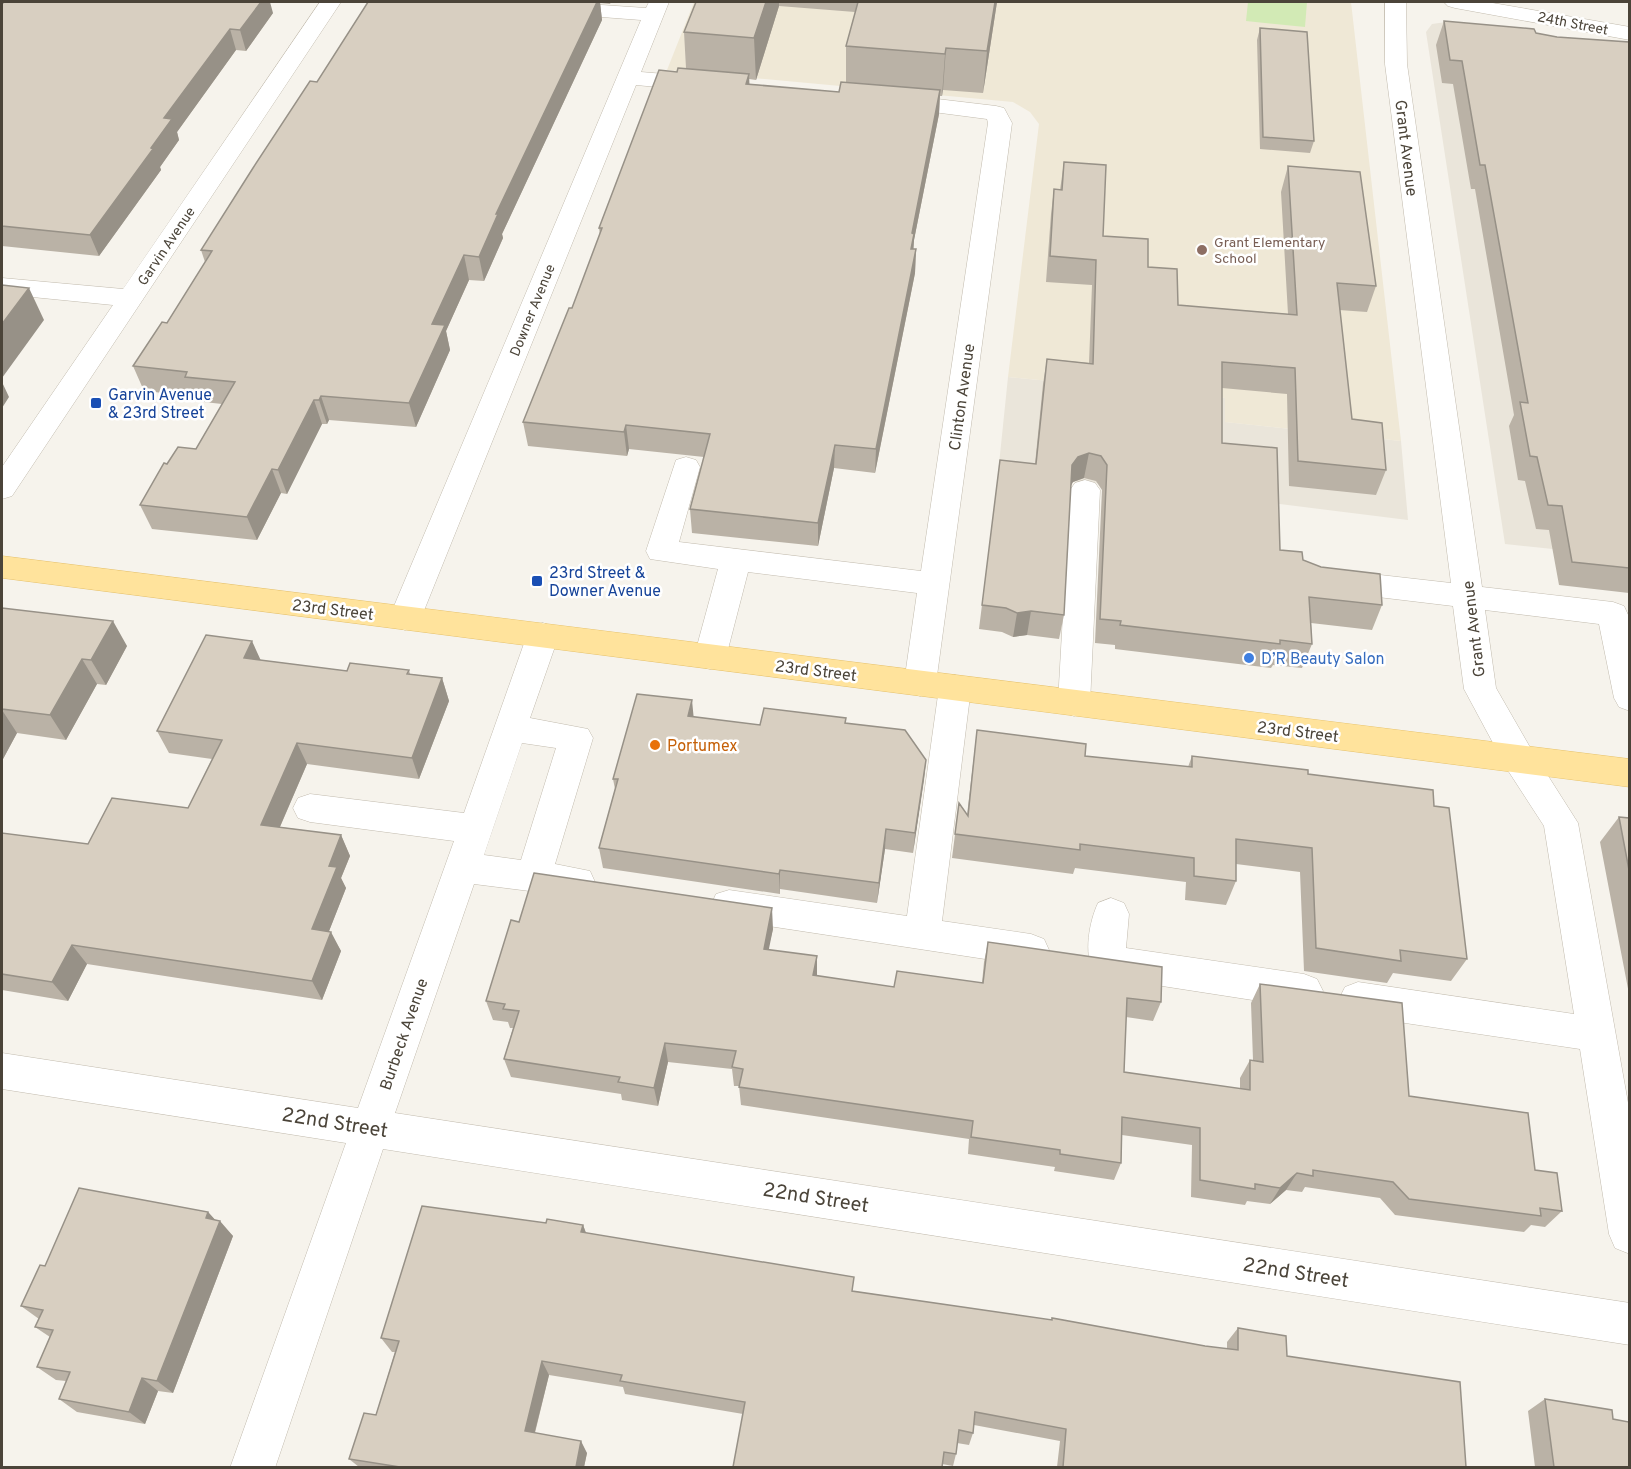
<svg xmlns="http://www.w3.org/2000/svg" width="1631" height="1469" font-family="Overpass,sans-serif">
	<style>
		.residential { fill: #eae5da }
		.education { fill: #efe8d6 }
		.green { fill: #d2eab5 }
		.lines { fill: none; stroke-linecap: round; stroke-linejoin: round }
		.minor-casing { stroke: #c2bbae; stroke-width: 1 }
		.major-casing { stroke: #e6c16a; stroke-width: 1 }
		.minor { fill: #fff; fill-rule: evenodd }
		.major { fill: #ffe39c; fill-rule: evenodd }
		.wall { fill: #bab2a6; fill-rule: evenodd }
		.shaded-wall { fill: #979187 }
		.building { fill: #d8cfc1; stroke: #979187; stroke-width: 1.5 }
		.education-dot { fill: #8d6e63; stroke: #fff; stroke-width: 2 }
		.transit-dot { fill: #1a4fb4; stroke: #fff; stroke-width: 2 }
		.shop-dot { fill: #3f7fe0; stroke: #fff; stroke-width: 2 }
		.food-dot { fill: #e8710a; stroke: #fff; stroke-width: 2 }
		.labels { text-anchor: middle; stroke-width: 5; stroke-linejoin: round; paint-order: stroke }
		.far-street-label { font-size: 14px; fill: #4b4439; stroke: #fff }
		.far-education-label { font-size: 14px; fill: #785e54; stroke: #fff; text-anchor: start }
		.street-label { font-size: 16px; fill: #4b4439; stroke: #fff }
		.transit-label { font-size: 16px; fill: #164399; stroke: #fff; text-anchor: start }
		.shop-label { font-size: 16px; fill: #366cbe; stroke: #fff; text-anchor: start }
		.food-label { font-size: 16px; fill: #c56008; stroke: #fff; text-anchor: start }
		.near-street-label { font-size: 20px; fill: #4b4439; stroke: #fff }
	</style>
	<rect width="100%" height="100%" fill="#f6f3ec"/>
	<path class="residential" d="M1446 22 1629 557 1505 544 1426 32 1432 24Z
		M1008 377 1225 398 1226 422 1401 441 1408 520 1167 490 998 474Z"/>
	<path class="education" d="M694 2H1351L1401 441 1225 422V398L1008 377 1039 124 1030 112 1013 102 667 70Z"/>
	<path class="green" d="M1248 2H1307L1305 27 1246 21Z"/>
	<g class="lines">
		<g class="minor-casing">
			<path id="minor" d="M320 2H341L12 496 2 499V467L113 305 2 294V278L123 289Z
				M557 2 646 8 649 2H669L641 72 700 77 708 79 711 84 708 89 700 91 636 85 421 618 416 626 405 630 394 626 389 618 641 20 549 13 546 8 549 3Z
				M1385 2H1406L1407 64 1482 587 1613 602 1624 606 1630 619V711L1619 707 1614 698 1599 624 1485 610 1496 688 1531 749 1578 823 1630 1114V1254L1615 1248 1609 1234 1580 1049 1358 1016 1345 1011 1339 999 1345 987 1358 982 1574 1014 1544 826 1507 769 1464 689 1453 606 1336 592 1325 589 1321 581 1325 573 1336 570 1451 583 1385 64Z
				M1444 2H1487L1630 27V40L1455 8 1448 6Z
				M895 94 996 106 1004 108 1012 123 936 683 931 692 920 696 909 692 904 683 917 593 748 572 726 657 721 666 710 669 699 666 694 657 718 569 650 559 646 551 676 460 686 457 696 460 700 467 679 542 921 571 988 123 987 119 887 106 884 101 887 96Z
				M1085 480 1095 483 1100 490 1090 703 1085 712 1074 716 1063 712 1058 703 1070 490 1075 483Z
				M543 623 554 627 559 635 530 718 588 729 593 738 555 864 590 871 595 882 590 893 577 897 474 884 395 1113 1630 1303V1345L383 1149 275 1468H230L346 1143 2 1089V1053L358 1108 454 841 310 822 298 818 293 808 298 798 310 794 464 813 527 635 532 627ZM522 743 556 748 521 860 484 855Z
				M955 675 966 679 971 688 942 921 1031 934 1044 939 1049 950 1044 961 1031 966 729 920 716 916 711 905 716 894 729 890 907 916 939 688 944 679Z
				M1111 898 1124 903 1129 914 1126 948 1304 974 1317 979 1323 991 1317 1003 1304 1008 1117 979 1093 972C1084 953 1089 922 1098 903Z"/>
		</g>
		<g class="major-casing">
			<path id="major" d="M2 556 1630 759V787L2 578Z"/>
		</g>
		<use href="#minor" class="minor"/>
		<use href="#major" class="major"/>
	</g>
	<path class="wall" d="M368 2H611L610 4 600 3 602 20 502 234 503 238 484 281 469 280 446 331 450 350 416 427 329 420 327 424H322L287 494 281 493 257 540 152 529 140 505 167 464 196 449 222 404 195 401 193 396 144 391 133 366 167 323 205 262 201 250 317 82Z
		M696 2H997L983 93 943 90 942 96H940L939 114 914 240 913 249H916L915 273 875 473 834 468 818 546 692 533 690 509 704 457 629 449 627 456 528 446 523 422 572 308 600 235 599 228 677 72 686 68 684 32ZM779 6 855 12 846 46V82L839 92 749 84V79L756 80Z
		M2 4 273 13 246 51 236 50 177 132 179 140 160 167 161 170 99 256 2 246Z
		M1444 21 1536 33 1557 37 1629 42V593L1559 585 1549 530 1536 529 1525 481 1518 480 1509 426 1514 415 1475 189H1471L1453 84 1442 83 1436 45Z
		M1260 28 1314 141 1310 153 1260 149 1257 40Z
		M1064 162 1103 236 1148 267 1178 305 1288 314 1281 192 1288 166 1376 286 1367 312 1339 310 1352 419 1386 470 1376 495 1289 486 1287 394 1222 388V443L1280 550 1303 560 1382 605 1372 630 1311 623 1312 644 1302 668 1273 665 1271 668 1115 649V645L1095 643 1102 490 1096 481 1084 478 1073 482 1071 485 1064 615 1059 639 1027 635 1013 637 1002 632 979 629 1000 460 1035 464 1043 384 1047 359 1089 363 1092 285 1046 282 1051 214 1054 189 1060 190Z
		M2 608 127 646 106 685 97 684 66 740 17 733 3 759H2Z
		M261 660 347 671 409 670 410 674 442 678 449 701 419 779 307 764 280 827 341 835 350 856 341 878 346 888 329 931 341 951 322 1000 87 964 68 1001 2 990V833L88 844 188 808 212 759 169 753 157 731Z
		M694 717 760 725 846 723 926 760 913 853 885 849 877 903 780 889V894L603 868 599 848 615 789 613 779Z
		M977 730 1085 756 1188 767 1192 756 1308 774 1434 806 1467 959 1451 981 1393 973 1387 983 1304 971 1300 872 1236 864V881L1226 905 1185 900 1186 882 1075 868 1073 874 952 858 959 803 967 815Z
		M1619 817 1629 818V994L1600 842Z
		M519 922 773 929 768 949 817 976 894 987 982 983 984 962 988 942 1161 1002 1153 1021 1126 1017 1124 1072 1240 1089V1078L1250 1060H1253L1251 1003 1260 984 1409 1096 1535 1170 1562 1211 1545 1227 1531 1225 1524 1232 1395 1215 1380 1198 1305 1187 1302 1192 1286 1190 1270 1204 1247 1201 1245 1205 1191 1197 1192 1145 1122 1135 1121 1163 1114 1180 1054 1171 1055 1167 968 1154 969 1139 741 1105 739 1086H734L732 1069 668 1062 658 1106 622 1100 621 1094 511 1077 504 1059 513 1028H510L508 1022 493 1020 486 1001Z
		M208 1212 215 1220 233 1236 173 1393 158 1391 145 1424 77 1412 59 1399 66 1381 56 1380 37 1367 50 1337 35 1327 39 1319 21 1306 45 1266Z
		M546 1223 583 1225 586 1233 853 1291 1051 1320 1052 1318 1205 1346 1227 1349V1342L1238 1328 1287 1356 1466 1467H1057L1060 1441 974 1425 973 1433 969 1445 957 1443 956 1454 953 1466 942 1464 743 1414 625 1394 623 1387 549 1375 535 1433 587 1453 584 1467H359L349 1459 376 1415 395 1352H392L381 1338Z
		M1545 1399 1613 1419 1629 1467H1535L1528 1411Z"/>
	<path class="shaded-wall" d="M260 2H270L273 13 246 51 240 30Z
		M597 2H600L602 20 502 234 503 238 484 281 479 257 496 214Z
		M766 2H779V6L756 80 754 38Z
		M995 2H997L983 93 987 51Z
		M230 29 236 50 177 132 179 140 160 167 161 170 99 256 90 235 151 148 164 118Z
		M946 48 943 90 942 96 945 54Z
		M749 74 750 97 746 84Z
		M940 90 939 114 914 240 913 258 910 273 912 233Z
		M916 249 915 273 875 473 876 449Z
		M464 255 469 280 446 331 450 350 416 427 409 403 432 324Z
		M29 288 44 320 2 378V324Z
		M2 382 9 397 2 408Z
		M321 396 329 420 327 424 319 400Z
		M314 400 322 424 287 494 278 470Z
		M626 425 629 449 627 456 624 432Z
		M835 445 834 468 818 546V523Z
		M1089 453 1084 478 1073 482 1068 490 1072 465 1078 457Z
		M272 469 281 493 257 540 247 517Z
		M1031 611 1027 635 1013 637 1017 613Z
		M113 621 127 646 106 685 91 660Z
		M252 641 262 663 244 658Z
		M82 659 97 684 66 740 50 715Z
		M442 678 449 701 419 779 412 758Z
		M692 700 694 721 688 716Z
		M2 710 17 733 3 759 2 757Z
		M297 743 307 764 272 845 261 825Z
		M926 760 924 780 913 853 915 833Z
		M886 829 885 849 877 903 879 883Z
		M341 835 350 856 341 878 346 888 322 949 312 929 329 866Z
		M780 870V894L779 874Z
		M772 908 773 929 765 968 764 949Z
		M331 932 341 951 322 1000 312 981Z
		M72 945 87 964 68 1001 52 982Z
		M817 956V976L813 975Z
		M665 1043 668 1062 658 1106 654 1088Z
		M1297 1173 1286 1190 1270 1204 1280 1188Z
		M208 1212 219 1224 220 1221 233 1236 173 1393 157 1381Z
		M583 1225 589 1241 581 1232Z
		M542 1361 549 1375 532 1443 525 1431Z
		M142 1378 158 1391 145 1424 129 1412Z
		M581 1441 587 1453 584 1467H576Z"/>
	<path class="building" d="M4 2H261L240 30 230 29 164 118 172 119 151 148 153 149 90 235 2 226V4Z
		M368 2H597L496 214H498L479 257 464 255 432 324 445 325 409 403 321 396 319 400H314L278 470 272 469 247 517 140 505 164 463 167 464 178 447 196 449 235 382 185 377 187 372 133 366 162 322 167 323 212 251 201 250 253 168 310 81 317 82Z
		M696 2H766L754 38 684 32Z
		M858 2H995L987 51 946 48 945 54 846 46Z
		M1444 21 1534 29 1536 33 1557 37 1629 42V568L1572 562 1562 506 1548 505 1537 457 1530 456 1520 402 1528 403 1485 165H1480L1462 61 1450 60Z
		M1260 28 1307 32 1314 141 1263 137Z
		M678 68 749 74 746 84 839 92 841 82 940 90 912 233 914 234 911 249H916L876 449 835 445 818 523 690 509 710 434 626 425 624 432 523 422 569 308H572L602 228H599L659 70 677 72Z
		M1064 162 1106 165 1103 236 1148 239V267L1177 269 1178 305 1297 315 1288 166 1360 172 1376 286 1337 283 1352 419 1382 423 1386 470 1298 461 1295 368 1222 362V443L1277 448 1280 550 1302 552 1303 560 1321 567 1380 574 1382 605 1309 597 1312 644 1280 640V644L1120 625 1121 621 1100 619 1107 465 1101 456 1089 453 1078 457 1072 465 1064 615 1031 611 1017 613 1006 608 982 605 1000 460 1036 464 1047 359 1093 364 1096 260 1050 256 1054 189 1062 190Z
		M2 285 29 288 2 324Z
		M2 608 113 621 91 660 82 659 50 715 2 709Z
		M206 635 252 641 244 658 347 671 350 663 409 670 407 674 442 678 412 758 297 743 261 825 341 835 329 866 337 867 312 929 331 932 312 981 72 945 52 982 2 974V833L88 844 112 798 188 808 222 740 157 731Z
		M637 694 692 700 688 716 760 725 764 708 846 718 845 723 905 730 926 760 915 833 886 829 879 883 780 870 779 874 599 848 618 779H613Z
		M977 730 1086 744 1085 756 1192 767V756L1308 770V774L1433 790 1434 806 1449 808 1467 959 1400 950 1401 961 1316 948 1312 848 1236 839V881L1194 876V858L1080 844V850L955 834 959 803 968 816Z
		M1619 817 1629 818V870Z
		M534 873 772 908 764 949 817 956 813 975 894 987 897 971 983 983 988 942 1162 967 1161 1002 1127 998 1124 1072 1250 1090V1060L1263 1062 1260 984 1402 1003 1409 1096 1528 1113 1535 1170 1557 1173 1562 1211 1540 1208 1541 1216 1409 1199 1393 1182 1313 1170V1176L1297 1173 1280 1188 1255 1184V1189L1200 1180V1128L1122 1117 1121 1163 1060 1154V1150L971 1137 973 1121 739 1087 743 1069 732 1067 736 1051 665 1043 654 1088 618 1082 620 1077 504 1059 519 1011 503 1009 505 1004 486 1001 511 920 519 922Z
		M79 1188 208 1212 206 1218 220 1221 157 1381 142 1378 129 1412 59 1399 70 1372 37 1367 53 1330 35 1327 43 1310 21 1306 40 1265 45 1266Z
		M422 1206 546 1223 547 1219 583 1225 581 1232 854 1277 852 1291 1052 1320V1318L1205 1346 1238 1350V1328L1286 1336 1287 1356 1460 1382 1466 1467H1063L1066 1429 975 1412 973 1433 959 1430 956 1454 944 1452 942 1467H733L745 1402 620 1381 622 1375 542 1361 525 1431 581 1441 576 1467H400L349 1459 364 1413 376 1415 399 1341 381 1338Z
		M1545 1399 1612 1410 1613 1419 1629 1422V1467H1554Z"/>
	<circle class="education-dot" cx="1202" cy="250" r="6"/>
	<g class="transit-dot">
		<rect x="90" y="397" width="12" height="12" rx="3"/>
		<rect x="531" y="575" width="12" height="12" rx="3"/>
	</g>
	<circle class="shop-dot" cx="1249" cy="658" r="6"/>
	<circle class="food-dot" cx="655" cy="745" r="6"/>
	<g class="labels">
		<g class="far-street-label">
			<text transform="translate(1573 23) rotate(11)" y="5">24th Street</text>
			<text transform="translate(166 246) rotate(-56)" y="5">Garvin Avenue</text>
			<text transform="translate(532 310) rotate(-68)" y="5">Downer Avenue</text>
		</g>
		<g class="far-education-label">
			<text x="1214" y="247">Grant Elementary<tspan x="1214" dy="16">School</tspan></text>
		</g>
		<g class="street-label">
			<text transform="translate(1407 148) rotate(83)" y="6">Grant Avenue</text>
			<text transform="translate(961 397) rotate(-82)" y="6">Clinton Avenue</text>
			<text transform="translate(333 609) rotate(7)" y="6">23rd Street</text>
			<text transform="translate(1473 629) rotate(-97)" y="6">Grant Avenue</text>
			<text transform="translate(816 670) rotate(7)" y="6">23rd Street</text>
			<text transform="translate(1298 731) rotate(7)" y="6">23rd Street</text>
			<text transform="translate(403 1034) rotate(-71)" y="6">Burbeck Avenue</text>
		</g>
		<g class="transit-label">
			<text x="108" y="400">Garvin Avenue<tspan x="108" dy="18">&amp; 23rd Street</tspan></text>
			<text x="549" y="578">23rd Street &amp;<tspan x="549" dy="18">Downer Avenue</tspan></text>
		</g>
		<g class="shop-label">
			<text x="1261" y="664">D’R Beauty Salon</text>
		</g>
		<g class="food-label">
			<text x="667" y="751">Portumex</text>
		</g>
		<g class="near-street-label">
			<text transform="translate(335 1122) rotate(9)" y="7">22nd Street</text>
			<text transform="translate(816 1197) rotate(9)" y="7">22nd Street</text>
			<text transform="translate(1296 1272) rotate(9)" y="7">22nd Street</text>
		</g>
	</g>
	<rect width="1631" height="1469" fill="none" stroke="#4b4439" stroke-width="6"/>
</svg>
